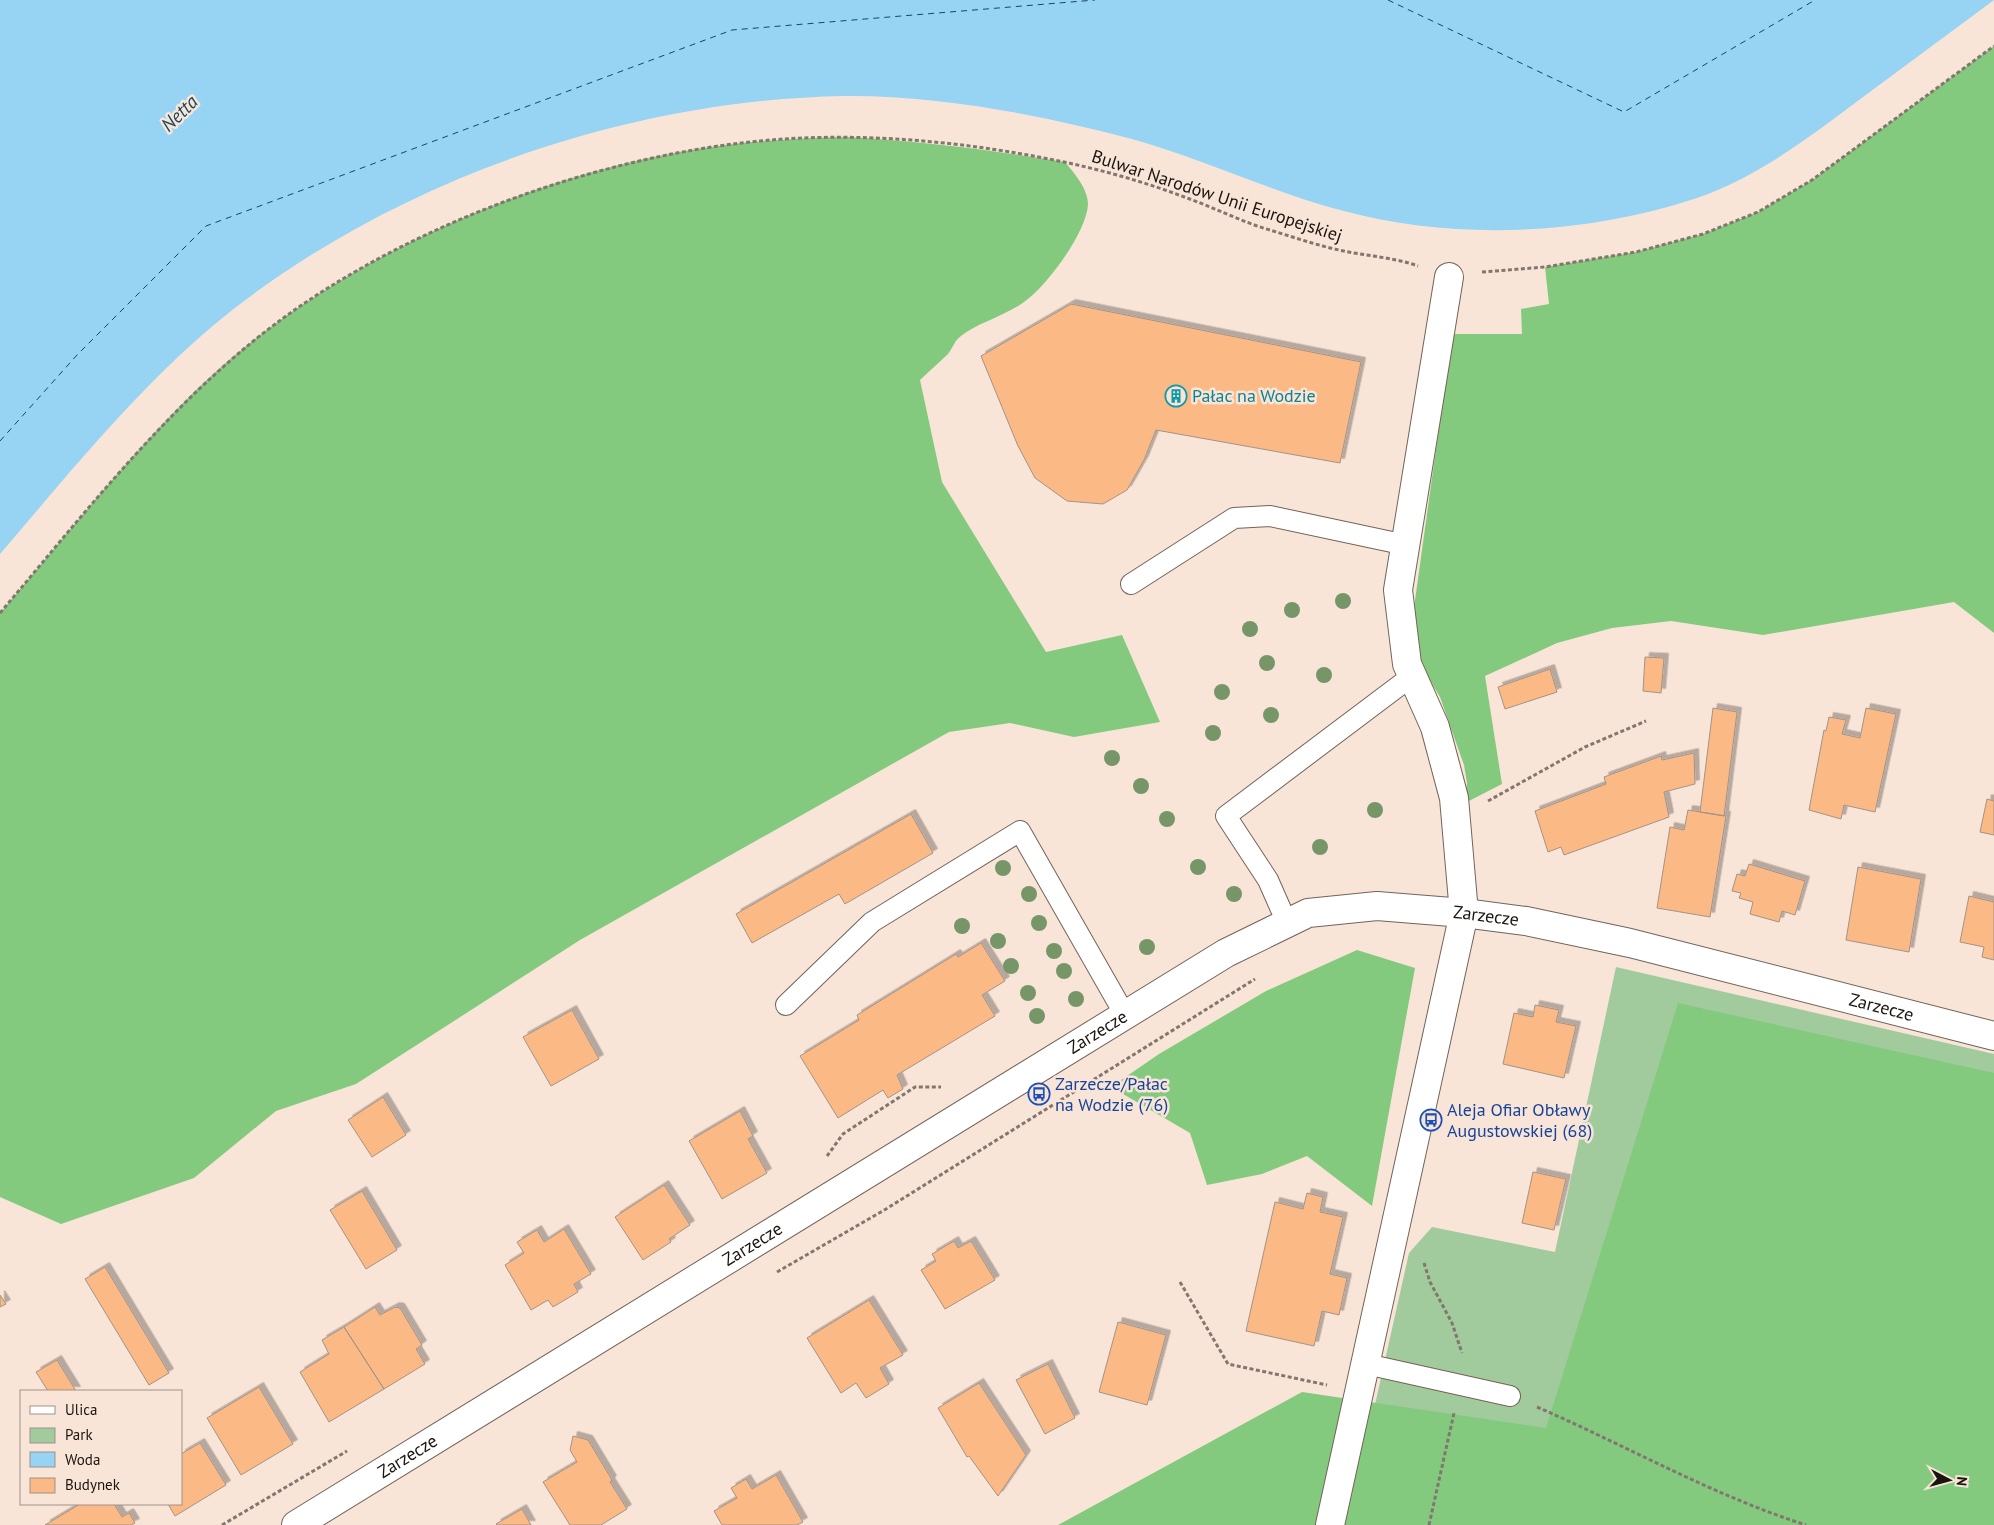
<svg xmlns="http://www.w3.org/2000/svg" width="1994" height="1525" font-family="'PT Sans',sans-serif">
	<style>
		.green { fill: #a1cb9d }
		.forest { fill: #84ca7e }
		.water { fill: #97d3f2 }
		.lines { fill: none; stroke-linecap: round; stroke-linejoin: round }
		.ferry { stroke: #18475d; stroke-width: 1; stroke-dasharray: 6 5; stroke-linecap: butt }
		.building { fill: #fab985; stroke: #a39386; filter: url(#shadow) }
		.lane-casing { stroke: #736358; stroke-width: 22 }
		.street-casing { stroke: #736358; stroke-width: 30 }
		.path { stroke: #82766e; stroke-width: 3; stroke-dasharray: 4 2.5; stroke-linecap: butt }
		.lane { stroke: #fff; stroke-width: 20 }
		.street { stroke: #fff; stroke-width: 28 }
		.tree { fill: #769667 }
		.labels { text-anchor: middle; stroke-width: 5; stroke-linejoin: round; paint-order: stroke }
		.street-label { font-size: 18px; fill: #1a140f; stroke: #f8e5d8 }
		.culture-label { font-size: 18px; fill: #0d838f; stroke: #f8e5d8; text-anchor: start }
		.transit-label { font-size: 18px; fill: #164399; stroke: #f8e5d8; text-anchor: start }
		.water-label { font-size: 19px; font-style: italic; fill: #18475d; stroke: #f8e5d8 }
	</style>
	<defs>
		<filter id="shadow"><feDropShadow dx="4.5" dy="-4.5" stdDeviation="0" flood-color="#0004"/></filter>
	</defs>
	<rect width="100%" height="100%" fill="#f8e5d8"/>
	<path class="green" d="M1616 967 1994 1054V1525H1348L1409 1253 1432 1227 1555 1252Z"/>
	<path class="forest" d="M1994 46V633L1954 602 1763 635 1671 621 1612 628 1557 643 1485 676 1502 784 1465 803 1467 783 1464 765 1440 697 1417 659 1412 622 1452 334H1522L1521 309 1549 304 1545 267 1636 252 1703 234 1758 212 1812 180Z
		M846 137C920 141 992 150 1065 162 1075 174 1088 189 1088 205 1086 233 1047 286 1024 302 1005 316 977 323 961 336 954 341 953 348 948 354 939 363 929 371 920 380L942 482 1046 652 1122 635 1160 722 1074 737 1010 723 949 732 580 940 356 1084 276 1111 194 1178 61 1224 0 1197V613C63 539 124 461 194 392 328 261 539 168 725 145 765 140 805 138 846 137Z
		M1357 950 1415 968 1372 1206 1307 1156 1262 1174 1207 1185 1190 1133 1111 1087 1159 1054 1266 991Z
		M1678 1003 1994 1073V1525H1058L1302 1392 1546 1428Z"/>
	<path class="water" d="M0 0H1994C1949 33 1904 67 1859 100 1808 138 1758 177 1697 198 1586 235 1456 241 1344 211 1271 192 1204 159 1132 139 1041 115 939 95 844 96 629 100 401 178 231 311 143 381 73 469 0 554Z"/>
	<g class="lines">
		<path class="ferry" d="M1388 0 1624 112 1815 0
			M0 441 77 355 206 226 732 30 1095 0"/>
	</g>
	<path class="building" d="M1071 304 1361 362 1340 463 1156 430 1144 460 1127 490 1103 504 1067 501 1035 478 1018 446 981 356Z
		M1645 657 1664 658 1661 693 1643 691Z
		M1550 669 1557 692 1505 709 1498 687Z
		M1713 708 1737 712 1724 816 1700 812Z
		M1866 708 1896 714 1875 812 1844 805 1841 819 1809 810 1824 730 1826 731 1829 717 1846 720 1842 734 1860 738Z
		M1694 753 1695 784 1664 792 1669 817 1564 855 1561 847 1548 852 1535 811 1606 784 1604 777 1661 756 1662 760Z
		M1987 799 1994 801V835L1980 832Z
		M1688 810 1726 816 1710 917 1657 908 1670 827 1684 830Z
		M911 814 933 853 845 904 839 894 752 943 736 914Z
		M1749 864 1805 881 1795 915 1782 911 1779 922 1750 914 1753 902 1739 898 1741 893 1732 891 1737 874 1745 876Z
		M1858 867 1921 879 1909 952 1846 940Z
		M1969 896 1994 902V960L1982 957 1984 947 1960 942Z
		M981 943 1005 981 982 995 995 1016 897 1075 903 1089 888 1098 883 1090 838 1118 800 1056 859 1020 857 1015 956 954 958 957Z
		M1535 1005 1559 1010 1556 1022 1576 1026 1564 1078 1503 1064 1514 1013 1533 1017Z
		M572 1010 599 1059 551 1086 523 1037Z
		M383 1097 406 1135 372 1157 348 1120Z
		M740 1111 753 1136 748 1139 767 1173 722 1199 689 1141Z
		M1533 1172 1566 1179 1554 1230 1522 1223Z
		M664 1185 690 1225 669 1239 671 1242 643 1260 615 1217Z
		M362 1191 397 1250 366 1269 330 1210Z
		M1307 1193 1323 1197 1320 1212 1343 1217 1330 1274 1347 1278 1339 1315 1322 1311 1314 1346 1246 1331 1275 1202 1303 1209Z
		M564 1229 591 1274 574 1284 578 1292 553 1307 548 1300 531 1310 505 1265 524 1253 517 1242 537 1230 544 1242Z
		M954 1241 958 1248 971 1241 995 1280 945 1309 921 1270 936 1261 932 1254Z
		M105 1267 169 1373 149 1385 85 1279Z
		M0 1295 6 1304 0 1307Z
		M869 1300 903 1355 880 1368 889 1384 866 1398 856 1383 841 1393 807 1338Z
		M375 1307 380 1315 395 1307 400 1308 422 1345 416 1349 425 1364 384 1389 344 1327Z
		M1118 1322 1166 1335 1147 1405 1099 1392Z
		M344 1327 384 1389 329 1422 300 1372 329 1354 322 1340Z
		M57 1360 76 1391H48L36 1372Z
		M1048 1364 1075 1418 1045 1434 1016 1380Z
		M979 1383 1026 1455 998 1496 969 1456 967 1457 938 1408Z
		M259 1387 293 1444 241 1475 207 1418Z
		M573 1436 588 1440 612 1480 610 1482 627 1509 601 1525H570L543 1482 577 1462 570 1450Z
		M200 1443 226 1485 175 1516 168 1504H181V1454Z
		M776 1475 803 1522 797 1525H722L714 1511 737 1498 731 1488 746 1479 752 1489Z
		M80 1504H114L122 1517 129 1513 135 1523 131 1525H45Z
		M522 1509 531 1525H497L496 1524Z"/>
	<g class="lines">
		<g class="lane-casing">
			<path id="lane" d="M1131 584 1234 518 1270 516 1406 545
				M1287 923 1268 880 1226 816 1412 676
				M786 1005 872 922 1020 831 1125 1015
				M1366 1364 1510 1396"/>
		</g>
		<g class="street-casing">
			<g id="street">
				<path id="s1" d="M296 1525 1226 953 1308 913 1377 906 1464 913 1526 921 1630 943 1994 1036"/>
				<path d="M1330 1525 1464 913 1454 798 1435 727 1407 664 1398 590 1449 277"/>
			</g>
		</g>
		<path class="path" d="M1482 272 1545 267 1636 252 1703 234 1758 212 1812 180 1994 46
			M0 613C78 521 153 425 245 348 385 230 603 151 784 139 877 133 973 143 1064 162 1106 171 1148 183 1187 198 1215 208 1242 222 1270 230 1293 237 1316 245 1339 250 1365 256 1393 257 1418 266
			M1488 801 1585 747 1646 721
			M827 1156 843 1134 915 1087H941
			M1424 1263 1430 1282 1452 1323 1462 1353
			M777 1272 886 1209 1255 979
			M1180 1282 1228 1364 1327 1385
			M1537 1407C1627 1446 1712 1495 1806 1525
			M222 1525 347 1451
			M1429 1525 1454 1413"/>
		<use href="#lane" class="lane"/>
		<use href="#street" class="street"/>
	</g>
	<g class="tree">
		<circle cx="1343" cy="601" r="8"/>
		<circle cx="1292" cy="610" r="8"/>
		<circle cx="1250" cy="629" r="8"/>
		<circle cx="1267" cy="663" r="8"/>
		<circle cx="1324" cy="675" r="8"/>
		<circle cx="1222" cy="692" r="8"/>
		<circle cx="1271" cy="715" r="8"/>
		<circle cx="1213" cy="733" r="8"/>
		<circle cx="1112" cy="758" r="8"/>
		<circle cx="1141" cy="786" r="8"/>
		<circle cx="1375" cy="810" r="8"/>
		<circle cx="1167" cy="819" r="8"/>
		<circle cx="1320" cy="847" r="8"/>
		<circle cx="1198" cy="867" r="8"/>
		<circle cx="1003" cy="868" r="8"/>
		<circle cx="1029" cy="894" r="8"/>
		<circle cx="1234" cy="894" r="8"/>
		<circle cx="1039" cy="923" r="8"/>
		<circle cx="962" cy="926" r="8"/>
		<circle cx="998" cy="941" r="8"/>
		<circle cx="1147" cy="947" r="8"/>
		<circle cx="1054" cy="951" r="8"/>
		<circle cx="1011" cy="966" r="8"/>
		<circle cx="1064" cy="971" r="8"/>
		<circle cx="1028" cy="993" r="8"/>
		<circle cx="1076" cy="999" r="8"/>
		<circle cx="1037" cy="1016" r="8"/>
	</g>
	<defs>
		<g id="building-ring" transform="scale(1.125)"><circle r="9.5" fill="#f8e5d8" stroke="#0f9aa8" stroke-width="1.5"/><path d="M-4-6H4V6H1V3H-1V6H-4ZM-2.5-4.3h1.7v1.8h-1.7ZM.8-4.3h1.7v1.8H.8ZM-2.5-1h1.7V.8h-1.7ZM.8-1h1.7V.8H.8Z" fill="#0f9aa8"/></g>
		<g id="bus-ring" transform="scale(1.125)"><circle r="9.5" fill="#f8e5d8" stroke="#1a4fb4" stroke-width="1.5"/><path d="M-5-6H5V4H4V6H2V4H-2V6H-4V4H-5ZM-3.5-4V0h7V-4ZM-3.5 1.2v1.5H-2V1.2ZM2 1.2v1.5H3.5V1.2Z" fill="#1a4fb4"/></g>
	</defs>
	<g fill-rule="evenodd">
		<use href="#building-ring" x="1176" y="396"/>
		<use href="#bus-ring" x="1039" y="1094"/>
		<use href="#bus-ring" x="1431" y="1120"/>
	</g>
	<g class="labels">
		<g class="street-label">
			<text transform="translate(1217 196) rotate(18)" y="6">Bulwar Narodów Unii Europejskiej</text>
			<text dy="6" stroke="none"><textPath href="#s1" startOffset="1362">Zarzecze</textPath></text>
			<text dy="6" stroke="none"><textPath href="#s1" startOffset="1768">Zarzecze</textPath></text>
			<text dy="6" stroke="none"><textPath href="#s1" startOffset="941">Zarzecze</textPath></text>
			<text dy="6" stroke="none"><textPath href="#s1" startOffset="536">Zarzecze</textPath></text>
			<text dy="6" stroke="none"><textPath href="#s1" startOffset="131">Zarzecze</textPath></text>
		</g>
		<g class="culture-label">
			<text x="1192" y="402">Pałac na Wodzie</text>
		</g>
		<g class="transit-label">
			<text x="1055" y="1090">Zarzecze/Pałac<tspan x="1055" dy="21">na Wodzie (76)</tspan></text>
			<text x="1447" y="1116">Aleja Ofiar Obławy<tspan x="1447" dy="21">Augustowskiej (68)</tspan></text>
		</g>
		<g class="water-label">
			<text transform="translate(179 113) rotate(-44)" y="7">Netta</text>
		</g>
	</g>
	<rect x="20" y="1390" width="162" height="115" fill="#f8e5d8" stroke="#9f9188"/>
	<rect x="30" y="1406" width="25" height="8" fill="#ffffff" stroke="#9f9188"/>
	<text x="65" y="1415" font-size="15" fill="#1a140f">Ulica</text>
	<rect x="30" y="1428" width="25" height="15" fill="#a1cb9d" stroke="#9f9188"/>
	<text x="65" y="1440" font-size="15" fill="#1a140f">Park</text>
	<rect x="30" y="1452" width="25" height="15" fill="#97d3f2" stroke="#9f9188"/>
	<text x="65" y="1465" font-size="15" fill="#1a140f">Woda</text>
	<rect x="30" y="1478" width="25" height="15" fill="#fab985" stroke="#9f9188"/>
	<text x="65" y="1490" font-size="15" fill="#1a140f">Budynek</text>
	<g transform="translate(1949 1480) rotate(96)" stroke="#f8e5d8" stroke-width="4" paint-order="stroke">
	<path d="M0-4L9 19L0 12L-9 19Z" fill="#1a140f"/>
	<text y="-8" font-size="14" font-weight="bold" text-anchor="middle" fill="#1a140f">N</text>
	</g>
</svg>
